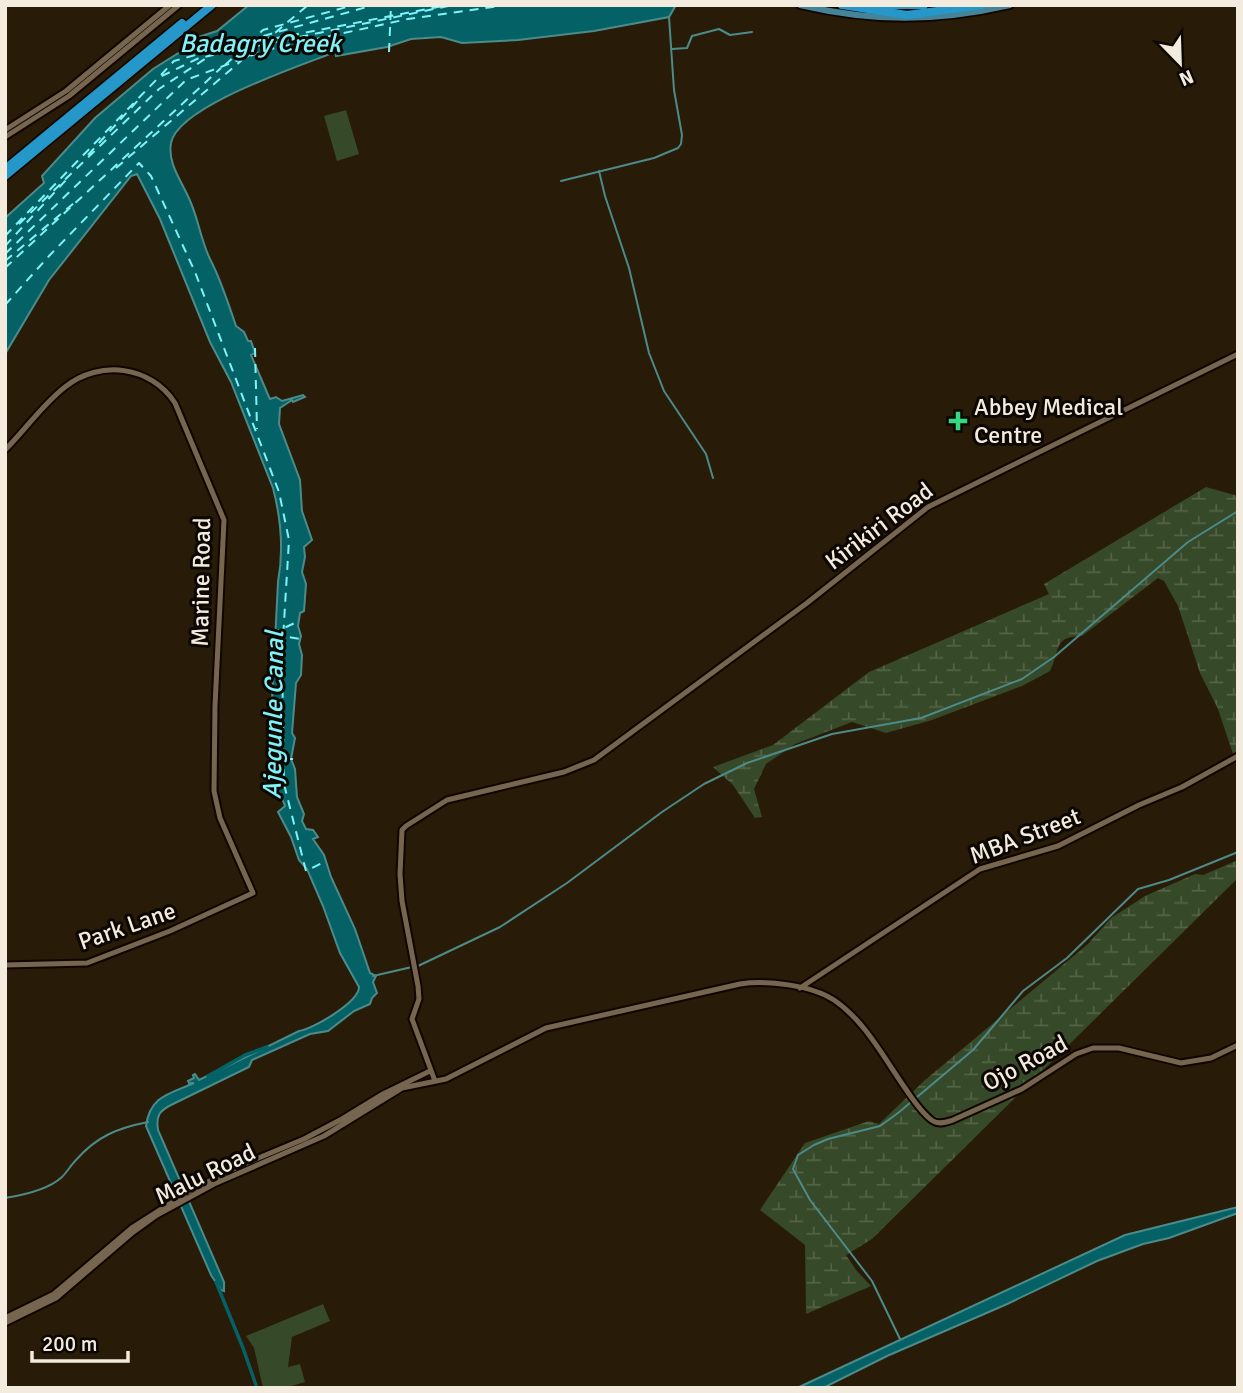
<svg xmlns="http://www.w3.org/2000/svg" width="1243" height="1393" font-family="Signika,sans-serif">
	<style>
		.grass { fill: #364928 }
		.wetland { fill: url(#wetland-marsh) }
		.water { fill: #046266; stroke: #4c8b8a; stroke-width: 2 }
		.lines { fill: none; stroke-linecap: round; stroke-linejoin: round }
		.stream { stroke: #4c8b8a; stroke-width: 2 }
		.canal { stroke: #046266; stroke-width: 3.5 }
		.ferry { stroke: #7ff3f9; stroke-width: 2; stroke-dasharray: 9 7; stroke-linecap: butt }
		.secondary-casing { stroke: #110500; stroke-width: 9 }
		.primary-casing { stroke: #110500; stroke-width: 10 }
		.highway-casing { stroke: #110500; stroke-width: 11 }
		.secondary { stroke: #766650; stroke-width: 5 }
		.primary { stroke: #458399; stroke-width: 6 }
		.highway { stroke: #2597c9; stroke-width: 8 }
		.poi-dot { fill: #33d881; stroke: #0c0702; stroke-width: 2.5 }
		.labels { text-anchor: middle; stroke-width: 6; stroke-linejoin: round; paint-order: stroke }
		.poi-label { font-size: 24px; fill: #f4ebdf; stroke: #0c0702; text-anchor: start }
		.street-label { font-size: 24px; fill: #f4ebdf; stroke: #0c0702 }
		.water-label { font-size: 26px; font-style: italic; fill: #7ff3f9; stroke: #0c0702 }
	</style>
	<defs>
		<pattern id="wetland-marsh" width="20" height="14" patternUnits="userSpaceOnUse" patternTransform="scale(1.75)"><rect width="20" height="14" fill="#364928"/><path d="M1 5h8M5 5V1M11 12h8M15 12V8" fill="none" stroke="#546347"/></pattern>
	</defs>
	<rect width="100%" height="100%" fill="#281b07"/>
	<path class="grass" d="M346 110 359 154 337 161 324 116Z
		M323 1304 330 1321 292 1337 288 1367 300 1364 305 1382 285 1388H263L254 1348 246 1336Z"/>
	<path class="wetland" d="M1206 487 1238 496V769L1218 709 1200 673 1178 606 1164 581 1158 578 1082 636C1053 636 1060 651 1050 671L1022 686 932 720 886 733 852 722 795 744 766 764 754 789 762 817 755 818 733 785 713 767 773 745 869 672 1049 594 1044 584Z
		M1238 860V878L872 1239 846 1255 856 1270 871 1286 806 1314 805 1245 760 1210 805 1143 869 1121 879 1124 925 1080 1088 944 1111 918 1145 896 1195 874 1203 875Z"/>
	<path class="water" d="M676 5 669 17 594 31 518 40 462 43 441 37 411 39 387 47 336 56 335 52C300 66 178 106 171 143 167 165 184 184 191 203 199 222 202 245 212 263 221 281 229 305 236 326L244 332 248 341H251L255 353 251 355 269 397 270 399 276 397 282 401 303 395 305 397 293 402 292 400 280 408 279 424 300 480 302 511 312 540 304 547 305 557 302 572 306 584 304 611 300 613 298 626 301 636 299 644 302 655 301 675 296 683 292 733 295 738 291 759 295 769 297 797 304 814 302 821 306 829 313 830 318 837 313 839 324 855 331 877 355 929 370 973 376 976 373 982 377 993 372 998 370 1004 354 1011 328 1031 310 1034 252 1060 249 1067 171 1105C159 1111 156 1116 158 1130L224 1282V1291L221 1290 211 1275 146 1126C150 1096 169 1094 194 1083H189L188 1081 194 1078 193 1075 195 1074 199 1080 299 1031C313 1029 359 1002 359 987L340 953 323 906 307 869 299 860 291 837 278 812 285 806 280 793 276 791 275 782 279 776 277 769 271 764 270 739 278 582C284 550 281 519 273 488L231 382 210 342 160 219 137 174 131 176 49 280 5 354V218L44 183 42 176 95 118 153 69 188 47 199 37 217 31 249 5Z
		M1238 1207V1213L1169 1238 1143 1244 1097 1261 1005 1305 887 1356 823 1388H797L1125 1235Z"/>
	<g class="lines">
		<path class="stream" d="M672 49 687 48 692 36 719 29 730 35 752 32
			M599 171 605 196 629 268 649 353 664 391 706 454 713 478
			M561 181 654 158 678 148 681 144 682 135 674 90 669 17
			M418 966 500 927 567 883 662 812 704 784 747 763 832 734 921 718 1022 679 1054 657 1188 542 1238 511
			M373 976 412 967
			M5 1198C24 1195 48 1190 62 1177 67 1172 71 1165 76 1160 97 1136 118 1128 148 1122
			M900 1339 872 1281 810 1200 793 1169 798 1155 814 1145 828 1139 880 1126 898 1113 973 1050 1023 991 1067 958 1138 889 1169 880 1238 852"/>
		<path class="canal" d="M208 1076 245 1055 267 1047
			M216 1282 243 1348 257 1388"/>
		<path class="ferry" d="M263 43 308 5
			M389 52 391 5
			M213 54 220 49 443 6
			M247 57 258 47
			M225 65 263 30 354 5
			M161 75 174 61 374 5
			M88 155 141 97
			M116 168 242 60
			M19 224 159 89 208 57
			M5 236 158 78 199 58 453 5
			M5 246 66 180
			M5 254 186 80 266 50 408 19 507 5
			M5 261 74 203
			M5 268 221 68
			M5 305 49 256 139 163 151 176 195 272 279 492 289 540 282 655 284 784 306 871 326 861
			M255 348 257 429
			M271 634 299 621
			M274 635 301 639
			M268 759H298"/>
		<g class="secondary-casing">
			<path id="secondary" d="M5 130 66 91 170 5
				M5 137 69 96 179 5
				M5 450C25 430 43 404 65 387 100 359 151 366 175 403L224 520 215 706 214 791 220 818 253 893 170 931 87 963 5 965
				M800 988 980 869 1058 846 1139 805 1182 787 1238 756
				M435 1081 412 1019 419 999 418 986 402 901 400 874 402 830 406 826 447 800 564 772 594 760 807 603 928 507 1238 354
				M5 1318 54 1294 133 1227 188 1192 237 1167 304 1139 342 1119 383 1094 430 1071
				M5 1323 56 1298 132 1233 157 1215 214 1184 324 1136 402 1088 446 1079 546 1028 740 984C767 980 811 985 834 1000 865 1021 884 1058 905 1088 912 1098 922 1114 933 1121 939 1125 947 1122 953 1120L1022 1089 1076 1054 1093 1048H1119L1181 1063 1211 1058 1238 1045"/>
		</g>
		<g class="primary-casing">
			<path id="primary" d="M800 5C873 22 936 22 1010 5"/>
		</g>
		<g class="highway-casing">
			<path id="highway" d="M842 5 907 15 982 5
				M886 5H924
				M5 169 182 23
				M5 176 212 5"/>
		</g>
		<use href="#secondary" class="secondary"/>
		<use href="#primary" class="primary"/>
		<use href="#highway" class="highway"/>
	</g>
	<path class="poi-dot" d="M954.5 410.5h7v7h7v7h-7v7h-7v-7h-7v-7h7z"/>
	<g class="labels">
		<g class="poi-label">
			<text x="974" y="415">Abbey Medical<tspan x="974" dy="28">Centre</tspan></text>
		</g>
		<g class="street-label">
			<text transform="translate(879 526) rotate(-37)" y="8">Kirikiri Road</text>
			<text transform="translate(201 582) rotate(-89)" y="8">Marine Road</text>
			<text transform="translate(1025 836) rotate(-21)" y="8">MBA Street</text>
			<text transform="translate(127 926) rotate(-19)" y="8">Park Lane</text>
			<text transform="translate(1025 1063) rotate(-28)" y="8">Ojo Road</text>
			<text transform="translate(205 1174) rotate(-26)" y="8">Malu Road</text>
		</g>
		<g class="water-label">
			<text x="260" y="52">Badagry Creek</text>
			<text transform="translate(273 715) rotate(-89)" y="9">Ajegunle Canal</text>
		</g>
	</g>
	<rect width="1243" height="1393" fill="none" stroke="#f4ebdf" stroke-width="14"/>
	<g transform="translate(1180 63) rotate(157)" stroke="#0c0702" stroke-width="5" paint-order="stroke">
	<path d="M0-5L12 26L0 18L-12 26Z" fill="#f4ebdf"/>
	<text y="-10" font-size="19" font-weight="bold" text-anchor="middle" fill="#f4ebdf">N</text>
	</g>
	<path d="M32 1351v10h96v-10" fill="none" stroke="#f4ebdf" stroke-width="3.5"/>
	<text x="42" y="1351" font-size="21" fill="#f4ebdf" stroke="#0c0702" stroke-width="5" paint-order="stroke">200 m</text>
</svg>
